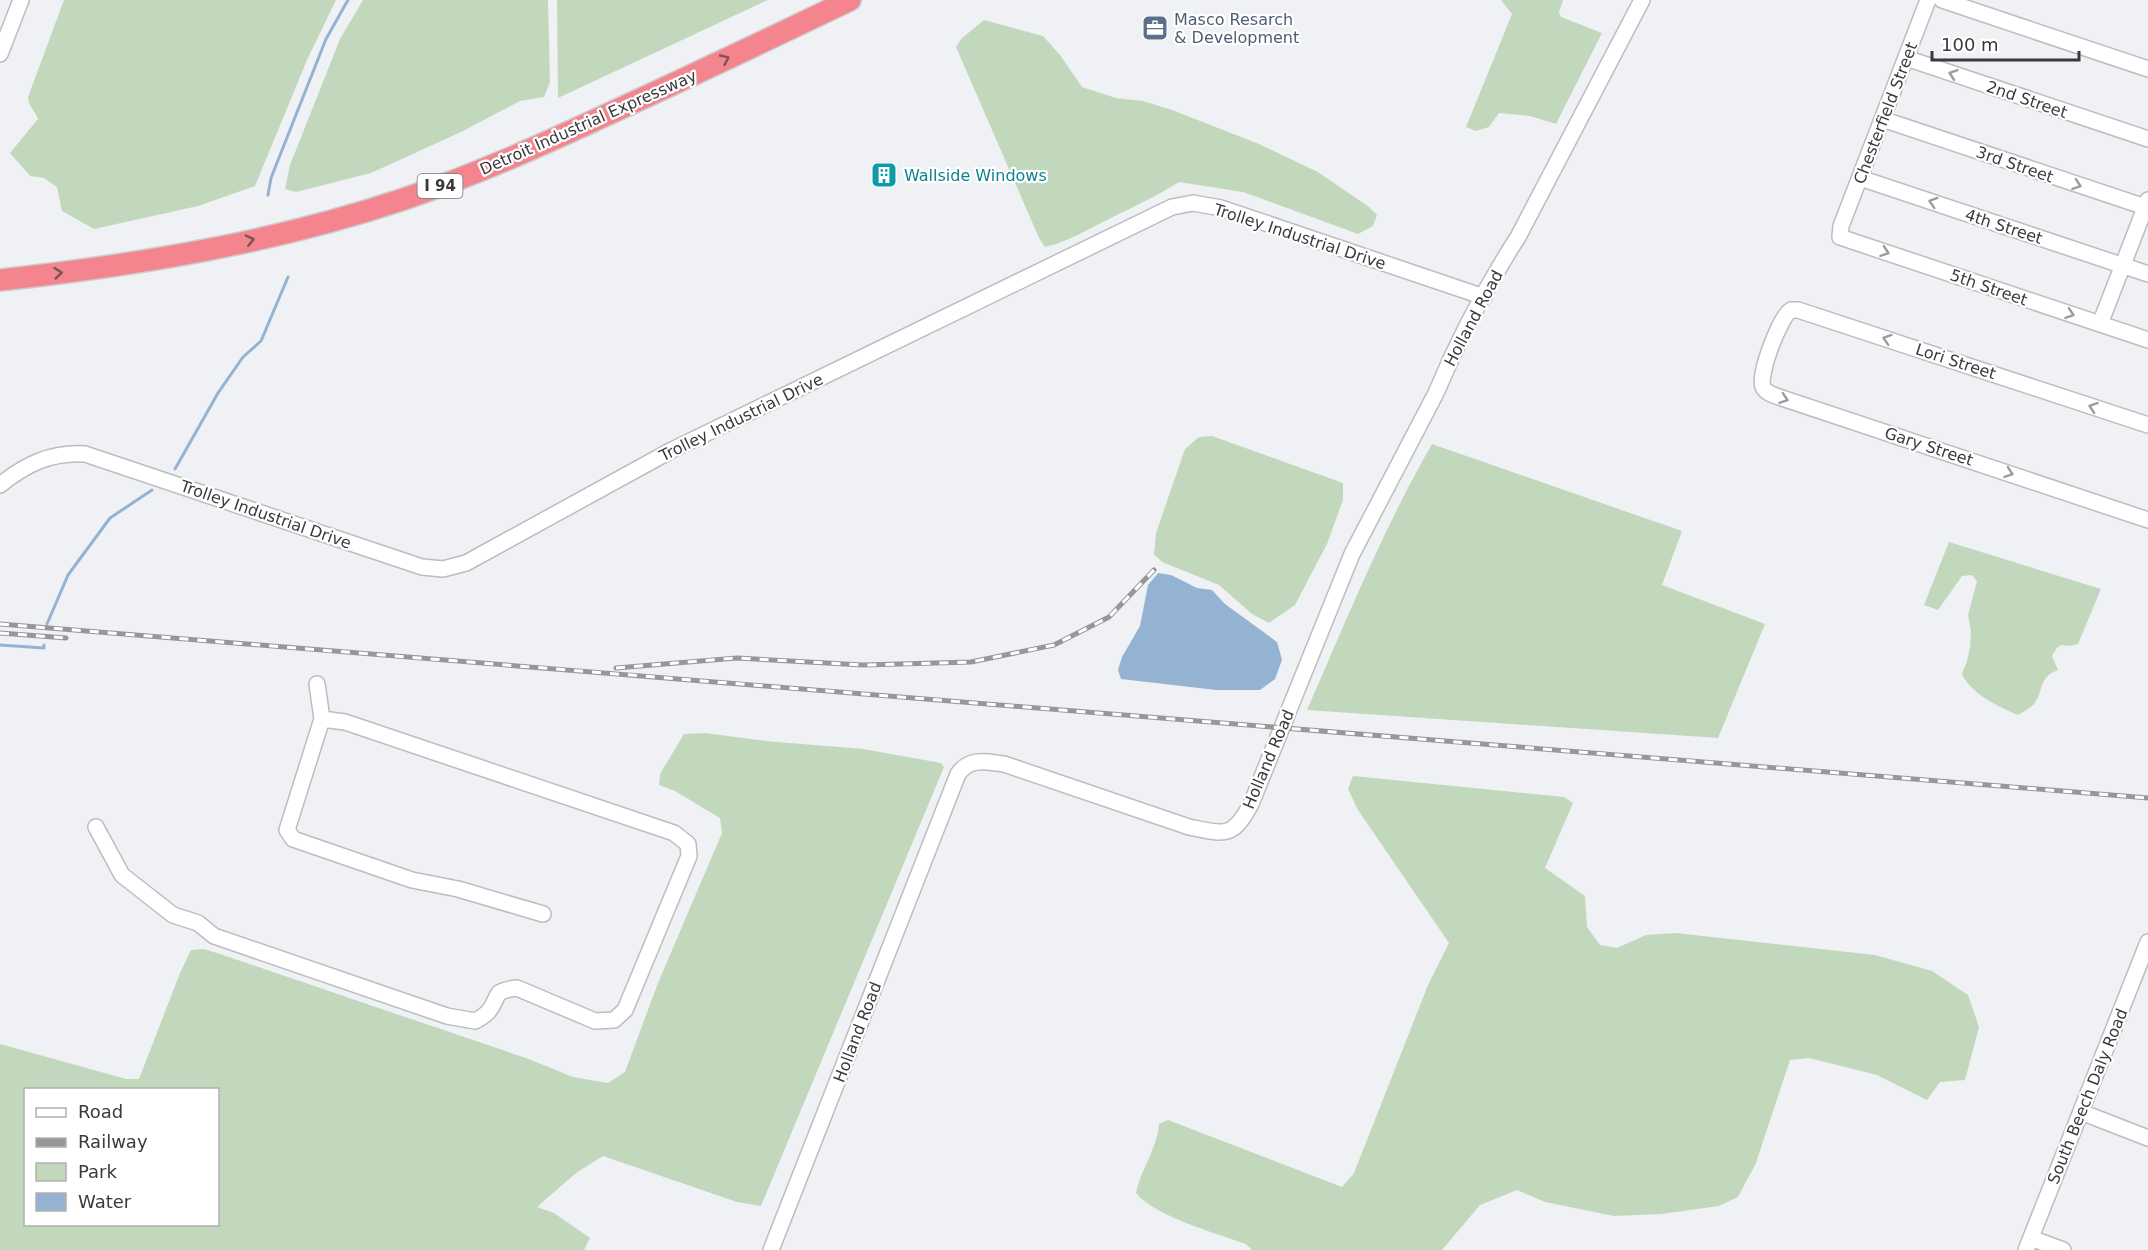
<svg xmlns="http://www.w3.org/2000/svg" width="2148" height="1250" font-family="'DejaVu Sans',sans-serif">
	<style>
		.green { fill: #c2d8bc; fill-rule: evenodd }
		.water { fill: #94b3d3 }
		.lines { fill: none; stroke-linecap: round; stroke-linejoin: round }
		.stream { stroke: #94b3d3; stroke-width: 3 }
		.minor-casing { stroke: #bbbdc0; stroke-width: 18 }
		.highway-casing { stroke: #ccc; stroke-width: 24 }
		.minor { stroke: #fff; stroke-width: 15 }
		.highway { stroke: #f4848d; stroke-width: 21 }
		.rail-casing { stroke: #97979a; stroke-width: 5 }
		.rail { stroke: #fff; stroke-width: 3; stroke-dasharray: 9; stroke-linecap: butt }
		.oneway { stroke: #7b5458 }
		.oneway2 { stroke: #9c9c9e }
		.labels { text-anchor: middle; stroke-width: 4.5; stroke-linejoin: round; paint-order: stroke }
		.shield { fill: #fff; stroke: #757576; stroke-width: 1.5 }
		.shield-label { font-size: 15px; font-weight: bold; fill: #3a3a3c }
		.service-label { font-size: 16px; fill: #4e5e75; stroke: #fff; text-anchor: start }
		.street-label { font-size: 16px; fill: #3a3a3c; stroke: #fff }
		.culture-label { font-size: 16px; fill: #0d838f; stroke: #fff; text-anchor: start }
	</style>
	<rect width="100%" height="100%" fill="#f0f1f4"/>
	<path class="green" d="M64 0H336L307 60 255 186 198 206 94 229 62 211 57 187 44 178 30 176 10 153 38 119C35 111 28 105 28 97Z
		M363 0H548L550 82 544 97 520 101 461 132 371 173 296 192 285 189 290 165 340 39Z
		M557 0H768L558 98Z
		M1501 0H1563L1559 12 1561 17 1602 33 1556 124 1530 116 1499 113 1489 127 1476 131 1466 127 1512 14Z
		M984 20 1043 36 1060 55 1082 87 1116 98 1143 101 1172 110 1259 144 1318 172 1369 207 1377 215 1373 226 1358 234 1243 192 1179 182C1157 196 1133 207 1109 219 1088 229 1068 242 1045 247L1039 238 956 47 961 39Z
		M1212 436 1343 483V500L1327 544 1295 605 1269 623 1252 614 1219 585 1162 562 1154 554 1156 533 1185 449 1199 437Z
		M1432 444 1682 531 1662 585 1765 624 1718 738 1307 710C1346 621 1383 529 1432 444Z
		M1949 542 2101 589 2078 644 2070 646 2061 645 2056 649 2052 656 2058 670C2038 677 2044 691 2034 704 2030 708 2023 712 2018 715 1999 707 1971 694 1962 674L1967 661 1970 647 1971 631 1968 615 1977 581 1972 575 1962 576 1938 610 1924 605Z
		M705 733 765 741 863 749 941 763 944 767 761 1206 737 1202 603 1156 576 1173 537 1207 554 1213 590 1238 584 1250H0V1044L126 1079H139L180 973 191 950 204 949 220 954 526 1058 573 1077 608 1083 625 1072 658 983 722 833 720 818 675 791 659 785 660 774 684 734ZM26 1090H218V1224H26Z
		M1353 776 1564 797 1573 803 1545 868 1585 896 1587 927 1600 945 1617 948 1646 935 1676 933 1875 955 1932 971 1968 995 1979 1027 1965 1080 1940 1082 1927 1100 1877 1075 1809 1058 1790 1060 1756 1163 1738 1197 1719 1206 1661 1214 1614 1216 1545 1202 1517 1190 1480 1205 1442 1250H1252L1246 1244C1216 1233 1156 1217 1136 1193 1141 1169 1157 1149 1159 1124L1168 1120 1342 1187 1354 1173 1428 985 1449 943 1358 810 1348 789Z"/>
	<path class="water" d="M1158 573 1171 575 1197 588 1212 590 1225 604 1277 642 1282 660 1275 679 1260 690H1216L1121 679 1118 670 1122 657 1140 626 1148 585Z"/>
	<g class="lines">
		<path class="stream" d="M268 195 271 178 326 39 348 0
			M175 469 218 393 243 357 261 341 288 277
			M47 624 68 575 110 518 152 490
			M0 645 44 648V645"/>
		<g class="minor-casing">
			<path id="minor" d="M1928 0 1841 226 1840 237 2148 340
				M1942 0 2148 69
				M0 54 21 0
				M1906 58 2148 139
				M1882 119 2148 208
				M1860 178 2148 274
				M2100 324 2148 200
				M2148 425 1798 310H1791C1780 317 1758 374 1763 387 1766 393 1773 395 1779 397L2148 520
				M0 485C26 464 51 452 85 454L422 567 443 569 466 563 672 450 1172 207 1193 203 1221 208 1484 297
				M322 719 287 830 293 839 412 880 458 889 543 914
				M96 827 122 875 173 915 198 923 214 936 447 1016 475 1021C479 1019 484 1016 488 1012 501 997 490 991 517 988L595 1021 614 1020 625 1010 689 856 688 844 674 833 345 722 322 719 317 684
				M2081 1112 2148 1138
				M2031 1238 2063 1250
				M771 1250 958 774C970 757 986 762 1004 764L1189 827C1225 834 1232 839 1251 804L1352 554 1436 393C1458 340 1487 285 1518 237L1642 0
				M2026 1250 2148 942"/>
		</g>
		<g class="highway-casing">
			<path id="highway" d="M0 280C137 265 273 243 404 199 478 174 546 143 617 110 695 74 773 37 850 0"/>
		</g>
		<use href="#minor" class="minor"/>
		<use href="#highway" class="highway"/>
		<g class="rail-casing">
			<path id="rail" d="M0 624 2148 798
				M0 633 66 638
				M616 668 737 658 863 665 971 662 1054 645 1109 617 1154 570"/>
		</g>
		<use href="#rail" class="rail"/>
	</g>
	<defs><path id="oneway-chevron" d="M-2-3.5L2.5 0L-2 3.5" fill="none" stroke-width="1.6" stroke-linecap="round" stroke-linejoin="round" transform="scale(1.5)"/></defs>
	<g class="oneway">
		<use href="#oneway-chevron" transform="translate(725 59) rotate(-25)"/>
		<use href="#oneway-chevron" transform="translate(250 240) rotate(-13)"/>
		<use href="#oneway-chevron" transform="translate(58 273) rotate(-6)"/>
	</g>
	<g class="oneway2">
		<use href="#oneway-chevron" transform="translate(1953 74) rotate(-161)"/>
		<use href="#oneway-chevron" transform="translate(2077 185) rotate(19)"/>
		<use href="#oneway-chevron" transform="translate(1933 202) rotate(-162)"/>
		<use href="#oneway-chevron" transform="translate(1885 252) rotate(19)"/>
		<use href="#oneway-chevron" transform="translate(2070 314) rotate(19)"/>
		<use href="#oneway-chevron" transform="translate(1887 339) rotate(-162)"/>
		<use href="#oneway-chevron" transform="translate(1784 399) rotate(19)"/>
		<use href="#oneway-chevron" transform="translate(2093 407) rotate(-161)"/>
		<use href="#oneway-chevron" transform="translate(2009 473) rotate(19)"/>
	</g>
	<defs>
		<g id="office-square" transform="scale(1.35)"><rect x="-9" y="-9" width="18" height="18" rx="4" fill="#5c6f8a" stroke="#fff"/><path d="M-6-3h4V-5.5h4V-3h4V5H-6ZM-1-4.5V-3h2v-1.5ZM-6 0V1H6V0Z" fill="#fff"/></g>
		<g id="building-square" transform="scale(1.35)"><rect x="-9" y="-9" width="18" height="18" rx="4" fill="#0f9aa8" stroke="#fff"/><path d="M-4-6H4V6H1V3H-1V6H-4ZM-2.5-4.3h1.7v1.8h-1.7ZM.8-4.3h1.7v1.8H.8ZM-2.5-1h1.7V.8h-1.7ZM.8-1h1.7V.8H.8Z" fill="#fff"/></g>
	</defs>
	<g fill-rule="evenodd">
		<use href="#office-square" x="1155" y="28"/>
		<use href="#building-square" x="884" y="175"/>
	</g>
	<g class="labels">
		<rect class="shield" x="417.5" y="174" width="45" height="24" rx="4.5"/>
		<g class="shield-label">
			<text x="440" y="191">I 94</text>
		</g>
		<g class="service-label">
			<text x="1174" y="25">Masco Resarch<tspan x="1174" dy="18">&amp; Development</tspan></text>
		</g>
		<g class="street-label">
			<text transform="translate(2027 99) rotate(19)" y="6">2nd Street</text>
			<text transform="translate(1885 113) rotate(-69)" y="6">Chesterfield Street</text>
			<text transform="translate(588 122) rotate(-24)" y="6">Detroit Industrial Expressway</text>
			<text transform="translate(2015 164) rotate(19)" y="6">3rd Street</text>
			<text transform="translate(2004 226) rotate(18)" y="6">4th Street</text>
			<text transform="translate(1300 236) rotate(18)" y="6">Trolley Industrial Drive</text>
			<text transform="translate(1989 287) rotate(19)" y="6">5th Street</text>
			<text transform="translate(1473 318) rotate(-62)" y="6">Holland Road</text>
			<text transform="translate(1956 361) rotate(18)" y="6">Lori Street</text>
			<text transform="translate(741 417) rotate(-26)" y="6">Trolley Industrial Drive</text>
			<text transform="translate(1929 446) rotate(18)" y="6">Gary Street</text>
			<text transform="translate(266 514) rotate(19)" y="6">Trolley Industrial Drive</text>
			<text transform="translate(1268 759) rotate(-67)" y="6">Holland Road</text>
			<text transform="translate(857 1032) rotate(-69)" y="6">Holland Road</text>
			<text transform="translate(2087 1096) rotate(-68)" y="6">South Beech Daly Road</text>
		</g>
		<g class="culture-label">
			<text x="904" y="181">Wallside Windows</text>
		</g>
	</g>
	<rect x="24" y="1088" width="195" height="138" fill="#ffffff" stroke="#b0b0b1" stroke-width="1.5"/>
	<rect x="36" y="1108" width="30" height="9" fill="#ffffff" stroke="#b0b0b1" stroke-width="1.5"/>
	<text x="78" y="1118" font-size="18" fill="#3a3a3c">Road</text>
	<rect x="36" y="1138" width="30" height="9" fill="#97979a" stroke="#b0b0b1" stroke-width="1.5"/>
	<text x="78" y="1148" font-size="18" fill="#3a3a3c">Railway</text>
	<rect x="36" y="1163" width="30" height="18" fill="#c2d8bc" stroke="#b0b0b1" stroke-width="1.5"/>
	<text x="78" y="1178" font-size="18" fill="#3a3a3c">Park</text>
	<rect x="36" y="1193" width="30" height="18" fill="#94b3d3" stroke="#b0b0b1" stroke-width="1.5"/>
	<text x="78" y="1208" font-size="18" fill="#3a3a3c">Water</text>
	<path d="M1932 51v9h147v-9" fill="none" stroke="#3a3a3c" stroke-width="3"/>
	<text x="1941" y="51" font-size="18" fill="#3a3a3c" stroke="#ffffff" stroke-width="4.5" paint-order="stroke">100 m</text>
</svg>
